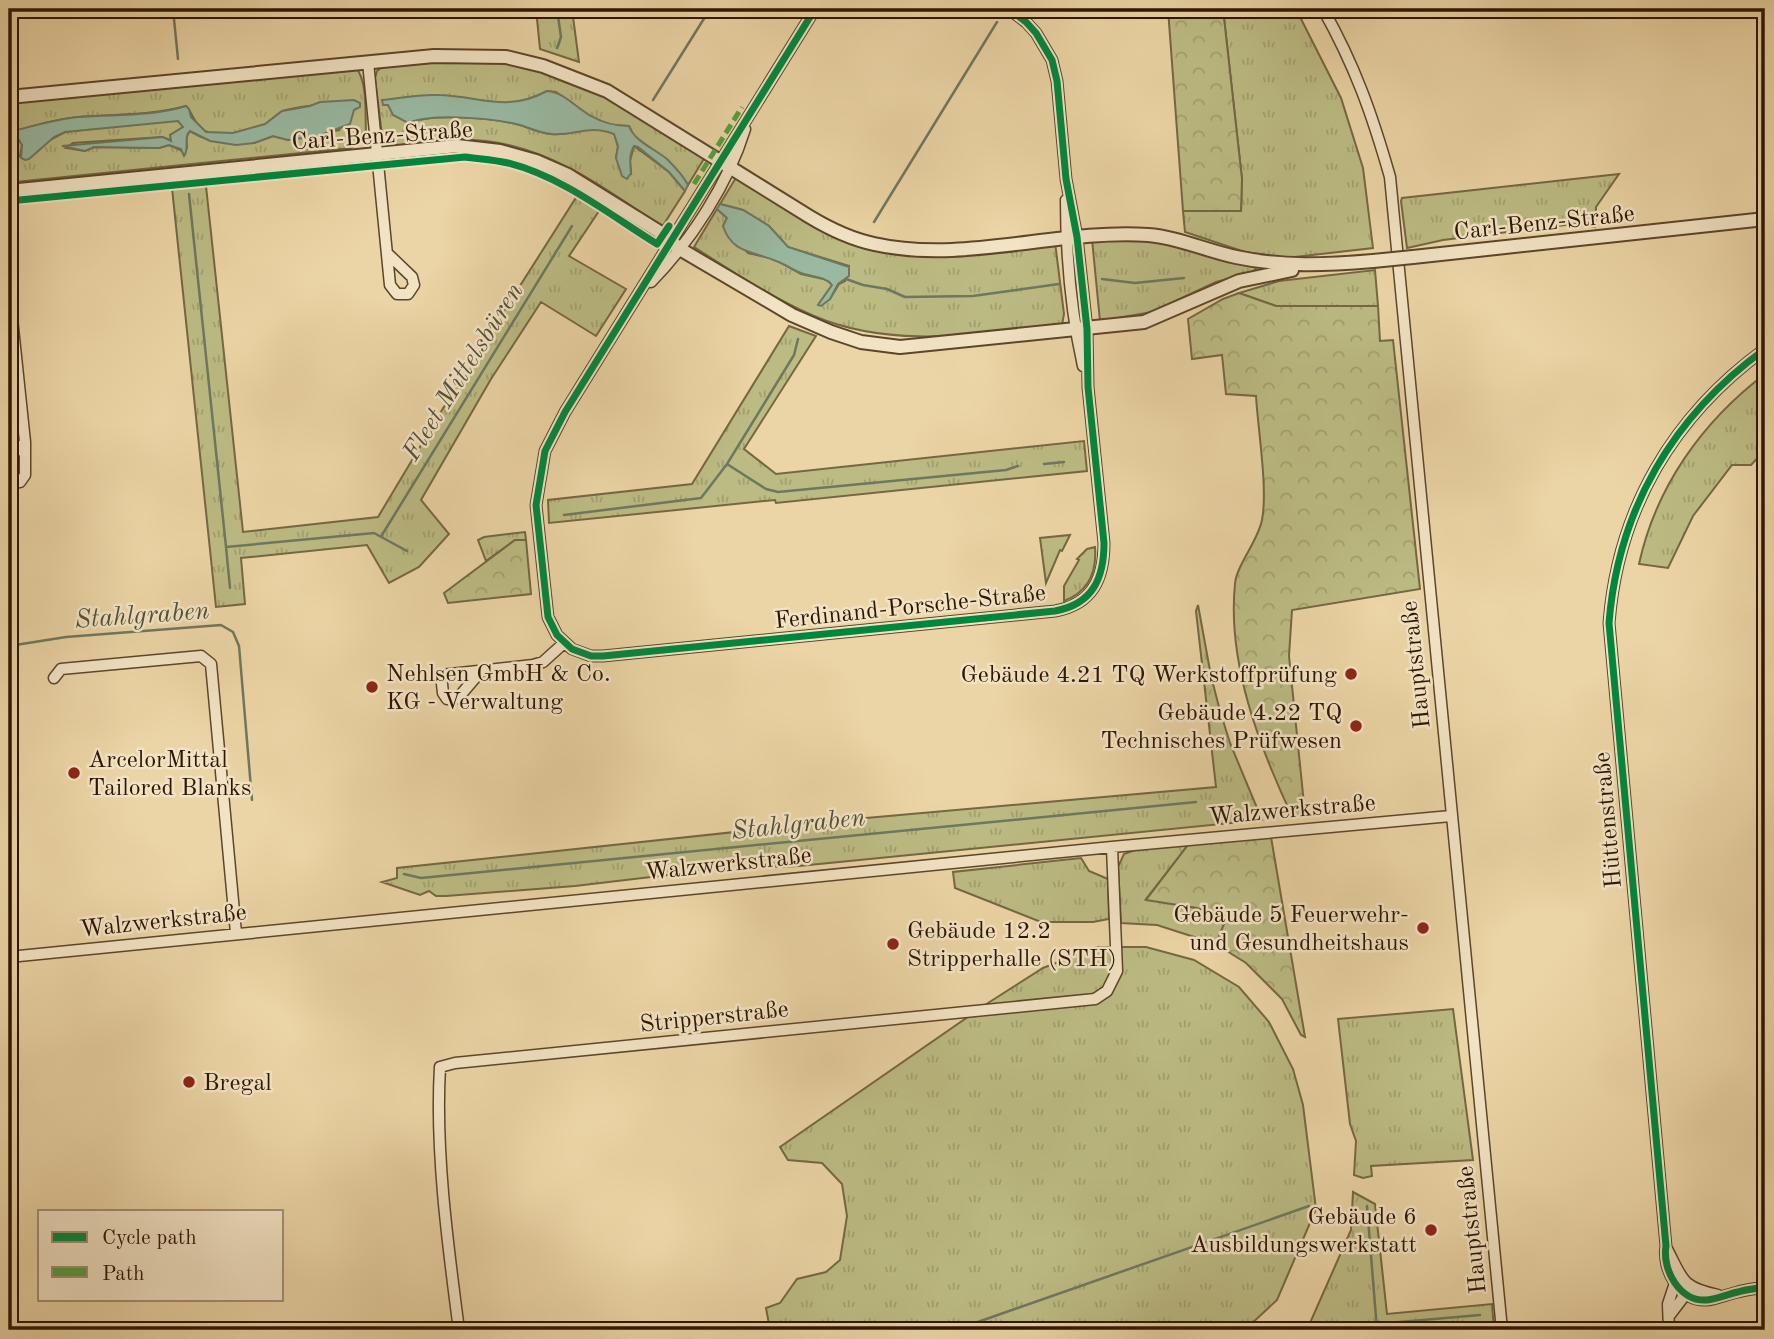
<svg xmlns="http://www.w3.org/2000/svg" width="1774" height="1339" font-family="'Old Standard TT',serif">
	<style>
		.grass { fill: url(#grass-tufts); stroke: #746842; stroke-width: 2 }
		.forest { fill: url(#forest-crowns); stroke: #746842; stroke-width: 2 }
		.water { fill: #99b9a2; stroke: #6e7861; stroke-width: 2 }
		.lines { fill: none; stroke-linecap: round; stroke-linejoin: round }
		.stream { stroke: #6e7861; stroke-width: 2.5 }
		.minor-casing { stroke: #5c4629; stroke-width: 13 }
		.tertiary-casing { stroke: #5c4629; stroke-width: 16 }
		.minor { stroke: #f2e3c4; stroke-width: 10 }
		.tertiary { stroke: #f2e3c4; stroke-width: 12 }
		.tertiary-bridge-casing { stroke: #5c4629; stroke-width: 16; stroke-linecap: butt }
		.tertiary-bridge { stroke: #f2e3c4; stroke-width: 12 }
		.quiet { stroke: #52a13c; stroke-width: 5; stroke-dasharray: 10 5; stroke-linecap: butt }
		.cycleway-casing { stroke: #f2e3c4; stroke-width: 11 }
		.cycleway { stroke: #00873e; stroke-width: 7 }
		.poi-dot { fill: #8f2418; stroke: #f2e3c4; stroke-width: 2.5 }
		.labels { text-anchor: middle; stroke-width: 5; stroke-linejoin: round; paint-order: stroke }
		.street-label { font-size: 24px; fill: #2d1600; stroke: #f2e3c4 }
		.poi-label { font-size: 24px; fill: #2d1600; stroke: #f2e3c4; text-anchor: start }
		.water-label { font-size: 26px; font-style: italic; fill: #534f39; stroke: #f2e3c4 }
	</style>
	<defs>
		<pattern id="grass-tufts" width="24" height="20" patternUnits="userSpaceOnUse" patternTransform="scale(1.75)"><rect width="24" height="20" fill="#bcbb83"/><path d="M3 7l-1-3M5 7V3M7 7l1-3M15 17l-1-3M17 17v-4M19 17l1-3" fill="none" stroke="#a2a06f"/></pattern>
		<pattern id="forest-crowns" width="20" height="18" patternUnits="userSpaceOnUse" patternTransform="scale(1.75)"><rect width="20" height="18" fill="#bcbb83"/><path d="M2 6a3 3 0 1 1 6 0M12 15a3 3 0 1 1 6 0" fill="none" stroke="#a2a06f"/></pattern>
	</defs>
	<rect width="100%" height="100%" fill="#ebd4a5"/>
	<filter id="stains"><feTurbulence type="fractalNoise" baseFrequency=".00286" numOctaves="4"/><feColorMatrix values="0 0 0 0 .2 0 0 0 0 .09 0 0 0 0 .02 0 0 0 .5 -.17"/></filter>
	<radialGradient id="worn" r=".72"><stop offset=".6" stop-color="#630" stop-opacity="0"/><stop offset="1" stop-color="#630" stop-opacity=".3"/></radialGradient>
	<path class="grass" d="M536 9H572L579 62 540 49Z
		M1223 9H1296L1341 98 1363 168 1373 248 1286 258 1245 252 1185 232 1183 211H1241L1242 179Z
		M431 61 498 62 534 68 607 97 705 157 688 185 667 160 634 136 629 126 610 125 590 116 556 92 547 91 525 102 512 104 434 95 383 101 408 123C433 113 493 118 520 125 530 128 540 133 551 134 576 136 586 124 614 133L618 147 616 158 631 173 630 161 634 146 669 172 685 191 662 227C608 190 553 149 486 141 476 140 464 139 454 139 436 140 400 149 385 143L382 135 375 78 377 71 383 66Z
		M356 68C368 81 365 117 366 134L362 141 351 148 15 182 9 179V139L19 140 22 145 20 156 65 132 169 120 179 121 183 124V127L170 135 173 141 162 137 73 143 66 148 85 151 94 147 159 148 169 145 183 151 187 148 186 137 190 131 201 137 254 143 273 136 288 140 339 130 356 103C331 103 311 104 286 110 277 112 272 121 264 125 249 131 220 139 205 131 194 125 193 113 186 106 150 116 114 114 78 117 55 119 31 127 9 132V102Z
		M1619 174 1596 207 1595 227 1574 224 1443 240 1407 248 1401 201 1402 198Z
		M737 176 875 249 1055 242 1064 314 1062 325C980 333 894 350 814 316 772 298 733 272 694 247L717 209 727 218 723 226 748 253 774 259 801 274 828 280 832 285 818 305 830 299 839 284 845 281 849 266 788 247 769 226 761 221 743 210 720 204Z
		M206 186 243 532 378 517 457 385 577 196 599 211 569 256 626 289 596 336 541 302 491 379 421 500 449 534 419 567 389 583 367 545 241 558 245 604 216 607 172 188Z
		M1150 237 1254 265 1256 268 1254 272 1216 282 1152 312 1100 321 1092 239Z
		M1375 270 1378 306H1276L1239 293 1279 281Z
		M789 326 816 336 744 449 776 474 1084 441 1087 471 776 503 775 500 549 523 548 500 692 484Z
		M1765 374V450L1751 465H1732L1693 516 1668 568 1639 564C1656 486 1703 421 1765 374Z
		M525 532 526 540H515L486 561 478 540 484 537Z
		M1070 535 1062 551 1060 550 1046 583 1040 538Z
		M1095 547C1097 573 1088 592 1064 601V586L1079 560 1077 559 1087 549Z
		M1198 605 1211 676 1220 711 1230 743 1262 820 799 866 778 867 745 860 712 864 693 872 575 886 446 896H436L429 891 420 895 382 882 397 878V868L866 818 1216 787 1196 611Z
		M1188 845 1146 899 1197 908 1226 919 1216 944 1157 925 1121 923 1118 867 1124 854 1138 849Z
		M1081 858 1089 871 1108 879 1109 919 1093 922H1041L955 888 953 872Z
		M1097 947H1146L1194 960 1239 987 1269 1022 1293 1069 1303 1105 1316 1209 1277 1300 1249 1326 1242 1330H770L766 1308 780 1303 797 1279 826 1272 840 1260 847 1216 842 1184 822 1163 788 1160 780 1147 988 1003 1043 968Z
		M1453 1009 1473 1160 1371 1166 1372 1176 1363 1178 1354 1175 1356 1141 1350 1124 1338 1019Z
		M1353 1192 1375 1204 1387 1314 1492 1304 1494 1330H1303L1310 1323 1351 1230Z"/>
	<path class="forest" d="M1168 9H1223L1242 179 1241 211H1183Z
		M1239 293 1276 306H1378L1380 341 1393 340 1420 589 1292 610 1289 656 1305 814 1292 816C1259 746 1227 662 1235 584 1236 566 1258 541 1262 520 1268 489 1258 430 1256 396L1226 394 1222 355 1192 359 1188 319 1223 299Z
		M515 540H526L531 594 448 603 444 593Z
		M1271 837 1305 1037 1301 1035 1282 999 1246 963 1216 944 1226 919 1197 908 1146 900 1188 845Z"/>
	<path class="water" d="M547 91C564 92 576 108 591 116 603 123 616 126 629 126 634 141 655 149 667 159 675 167 683 175 688 185L685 191 669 172 638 147 634 146C629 154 630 163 631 173L627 179 622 176 616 158 618 146 614 134C588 124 576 136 551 134 540 133 530 128 520 125 493 118 433 113 408 123L393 115 388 105H383L382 100C401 98 420 94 438 95 481 96 506 113 547 91Z
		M354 100 360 103V107L354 110 350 124 318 136 288 140 273 136 254 143 236 145 210 141 190 131C183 137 190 148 184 156L181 149 169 145 159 148 94 147 85 151 62 146 163 137 171 141 170 135 183 127 178 121 65 132 54 137 29 159 25 160 21 158 22 145 19 140 9 139V132C31 127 55 119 78 117 114 114 151 117 186 106L189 109 191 117 206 132 233 133 265 124 282 111 310 106 320 102Z
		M720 204 743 210 761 221 769 226 788 247 849 267V276L838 284 830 299 821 306 818 305 832 285C825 276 811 277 801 273 793 270 785 264 776 261 754 251 732 254 723 226L727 218 717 209Z"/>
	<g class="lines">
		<path class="stream" d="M173 9 178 59
			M557 9 561 37 557 48
			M653 100 710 9
			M189 194 226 547 374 533 407 551
			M874 222 997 22
			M846 279 863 285 887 289 905 297 973 296 1059 284
			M1102 279 1135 283 1184 278
			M727 464 766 489 778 492 1006 470 1018 466
			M1044 464 1064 462
			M564 515 701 498 727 464 794 355 798 339
			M382 535 572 226
			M226 547 230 588
			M9 646 66 637 221 625 233 632 239 646 252 800
			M404 874 421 878 1196 802
			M1367 1206 1377 1330
			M1377 1324 1480 1315
			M955 1330 1309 1206"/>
		<g class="minor-casing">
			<path id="minor" d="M815 9 565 412 545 451 536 505 548 617 557 635 572 649 591 656H603L1055 611C1093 604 1104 578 1104 543L1088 387 1087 329 1077 237 1066 179 1057 81 1052 60 1036 33 1026 22 1009 9
				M1323 9C1355 66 1372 114 1390 177L1502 1330
				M368 62 390 285 397 294H408L414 285 412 277 388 254
				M1066 200C1066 256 1071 312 1083 366
				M651 282C691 241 728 184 745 129
				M9 290 25 442V475L20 482 9 483
				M1765 349C1673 416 1618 509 1609 623L1666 1246C1662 1269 1679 1302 1707 1300 1717 1299 1728 1294 1738 1292 1747 1289 1756 1289 1765 1287
				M9 459 25 442
				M481 671 458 698 447 699 443 693 441 675 533 665 543 662 564 643
				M54 678 61 669 201 656 211 664 236 933
				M9 957 1112 847 1451 816
				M1666 1247C1683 1279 1680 1287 1718 1295
				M1669 1316 1682 1299 1685 1287
				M459 1330C448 1246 435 1151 440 1067L455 1063 1095 999 1107 991 1117 971 1112 847
				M1669 1330 1668 1304 1675 1283"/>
		</g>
		<g class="tertiary-casing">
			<path id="tertiary" d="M9 97 434 56 506 57 543 66 607 91 810 217C830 229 851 239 874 244 964 264 1057 229 1148 235 1177 237 1207 251 1236 257 1283 267 1325 265 1373 261
				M9 191 457 146 500 151 536 161 568 175 663 234 680 249 792 315 831 332 861 342 900 347 1144 322 1239 281 1292 270
				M1413 257 1765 219"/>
		</g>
		<use href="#minor" class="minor"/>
		<use href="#tertiary" class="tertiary"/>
		<g class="tertiary-bridge-casing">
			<path id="tertiary-bridge" d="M1373 261 1413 257"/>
		</g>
		<use href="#tertiary-bridge" class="tertiary-bridge"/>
		<path class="quiet" d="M694 184 742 107"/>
		<g class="cycleway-casing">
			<path id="cycleway" d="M815 9 565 412 545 451 536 505 548 617 557 635 572 649 591 656H603L1055 611C1093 604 1104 578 1104 543L1088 387 1087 329 1077 237 1066 179 1057 81 1052 60 1036 33 1026 22 1009 9
				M9 201 465 157C479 159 494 160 508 163 563 177 610 215 657 244L669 226
				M1765 349C1673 416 1618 509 1609 623L1666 1246C1662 1269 1679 1302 1707 1300 1717 1299 1728 1294 1738 1292 1747 1289 1756 1289 1765 1287"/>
		</g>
		<use href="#cycleway" class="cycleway"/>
	</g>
	<g class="poi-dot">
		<circle cx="1351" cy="674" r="7"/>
		<circle cx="372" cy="687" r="7"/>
		<circle cx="1356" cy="726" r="7"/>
		<circle cx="74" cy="773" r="7"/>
		<circle cx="1423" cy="928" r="7"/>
		<circle cx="893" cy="944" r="7"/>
		<circle cx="189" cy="1082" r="7"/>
		<circle cx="1431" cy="1230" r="7"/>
	</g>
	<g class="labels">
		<g class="street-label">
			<text transform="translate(382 135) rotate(-4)" y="8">Carl-Benz-Straße</text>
			<text transform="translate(1544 222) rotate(-6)" y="8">Carl-Benz-Straße</text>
			<text transform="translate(910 606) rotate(-6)" y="8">Ferdinand-Porsche-Straße</text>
			<text transform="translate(1415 665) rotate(-96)" y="8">Hauptstraße</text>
			<text transform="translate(1292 809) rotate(-5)" y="8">Walzwerkstraße</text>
			<text transform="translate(1607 820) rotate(-95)" y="8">Hüttenstraße</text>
			<text transform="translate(728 863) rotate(-6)" y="8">Walzwerkstraße</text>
			<text transform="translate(163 920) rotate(-6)" y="8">Walzwerkstraße</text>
			<text transform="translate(714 1016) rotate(-6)" y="8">Stripperstraße</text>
			<text transform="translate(1471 1230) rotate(-96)" y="8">Hauptstraße</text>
		</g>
		<g class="poi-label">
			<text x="386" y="681">Nehlsen GmbH &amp; Co.<tspan x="386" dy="28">KG - Verwaltung</tspan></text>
			<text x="1337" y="682" text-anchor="end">Gebäude 4.21 TQ Werkstoffprüfung</text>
			<text x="1342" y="720" text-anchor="end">Gebäude 4.22 TQ<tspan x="1342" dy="28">Technisches Prüfwesen</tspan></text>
			<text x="88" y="767">ArcelorMittal<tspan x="88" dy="28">Tailored Blanks</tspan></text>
			<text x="1409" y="922" text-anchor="end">Gebäude 5 Feuerwehr-<tspan x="1409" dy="28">und Gesundheitshaus</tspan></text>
			<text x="907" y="938">Gebäude 12.2<tspan x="907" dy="28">Stripperhalle (STH)</tspan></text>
			<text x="203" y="1090">Bregal</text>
			<text x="1417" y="1224" text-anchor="end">Gebäude 6<tspan x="1417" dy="28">Ausbildungswerkstatt</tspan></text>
		</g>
		<g class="water-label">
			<text transform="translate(462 371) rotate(-58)" y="9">Fleet Mittelsbüren</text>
			<text transform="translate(142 614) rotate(-4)" y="9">Stahlgraben</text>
			<text transform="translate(798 823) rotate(-6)" y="9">Stahlgraben</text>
		</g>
	</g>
	<rect width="1774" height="1339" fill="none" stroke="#ebd4a5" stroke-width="35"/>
	<rect x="10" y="10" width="1753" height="1318" fill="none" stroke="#2d1600" stroke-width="3.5"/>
	<rect x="18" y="18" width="1739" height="1304" fill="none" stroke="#2d1600" stroke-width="2"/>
	<rect x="38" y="1210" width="245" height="91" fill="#f2e3c4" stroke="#a39176" stroke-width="2"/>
	<rect x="52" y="1232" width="35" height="10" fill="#00873e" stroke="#a39176" stroke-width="2"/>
	<text x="102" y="1244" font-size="21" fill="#2d1600">Cycle path</text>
	<rect x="52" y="1267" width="35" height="10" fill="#52a13c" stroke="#a39176" stroke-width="2"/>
	<text x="102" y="1280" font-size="21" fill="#2d1600">Path</text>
	<rect width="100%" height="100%" filter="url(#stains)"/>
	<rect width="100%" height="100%" fill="url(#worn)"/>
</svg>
